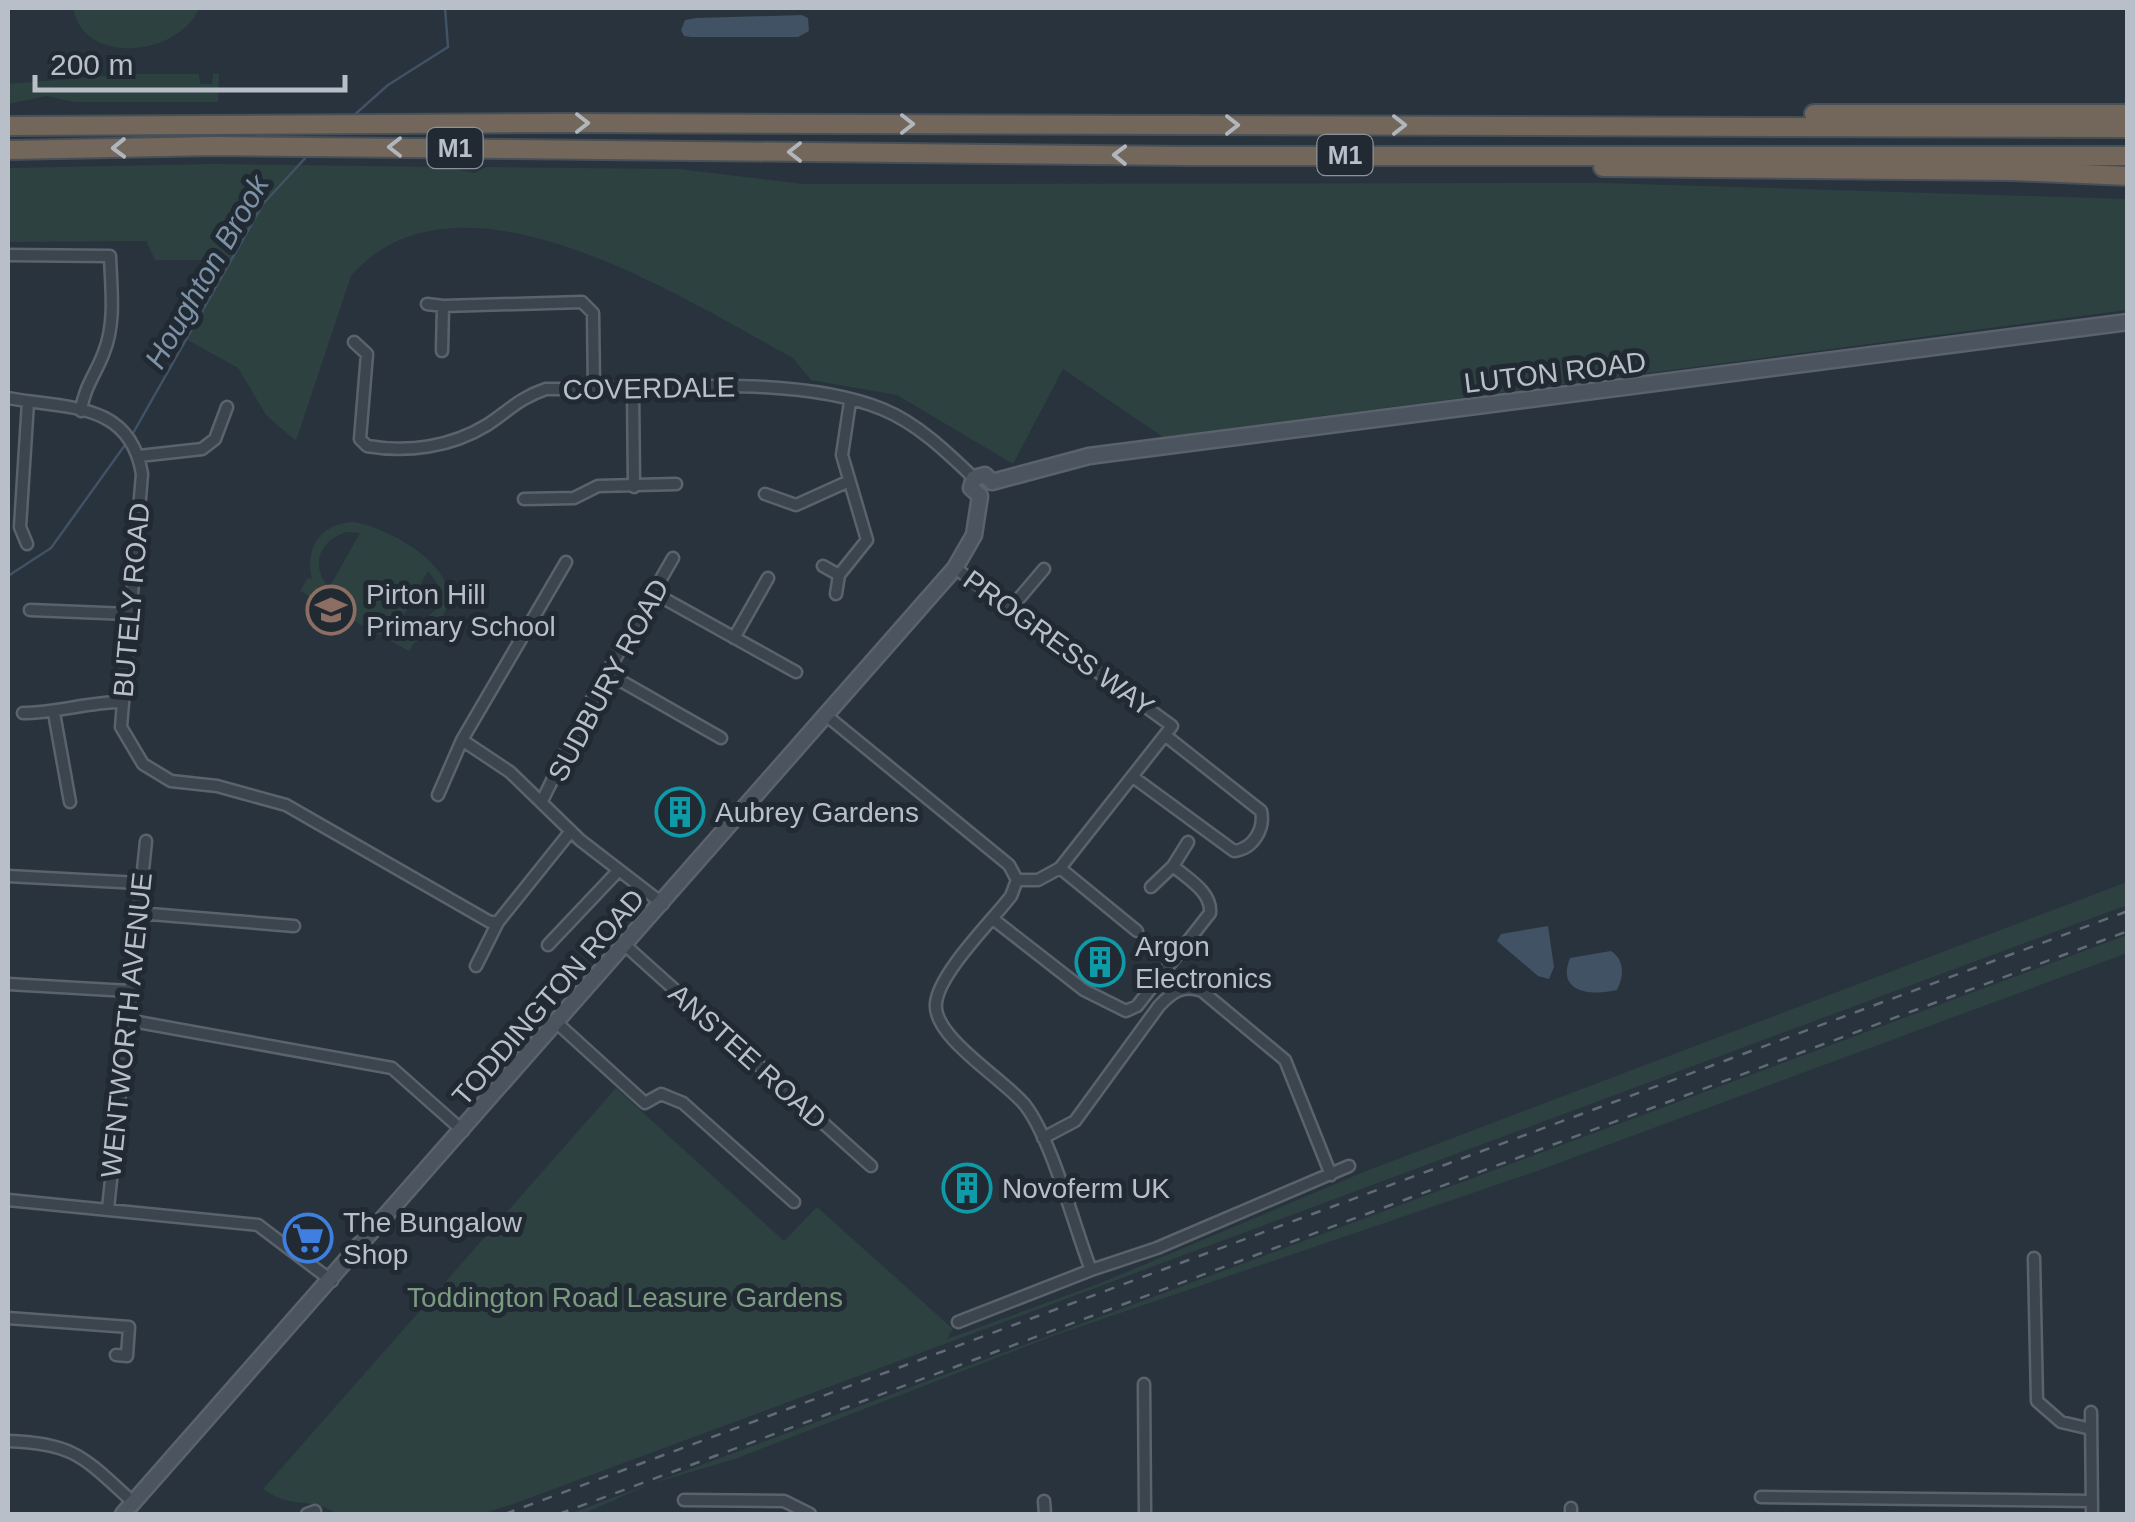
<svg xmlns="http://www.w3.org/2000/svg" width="2135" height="1522" font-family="Arial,sans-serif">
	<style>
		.green { fill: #2d4140; fill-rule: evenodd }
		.water { fill: #415264 }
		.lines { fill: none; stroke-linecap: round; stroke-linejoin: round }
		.stream { stroke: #415264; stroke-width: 2.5 }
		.street-casing { stroke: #5a626b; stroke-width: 15 }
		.secondary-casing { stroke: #5a626b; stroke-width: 19 }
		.highway-casing { stroke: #474f58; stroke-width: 22 }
		.street { stroke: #3c444d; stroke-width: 10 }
		.secondary { stroke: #4b545f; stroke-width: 14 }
		.highway { stroke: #72675a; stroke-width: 18 }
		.rail { stroke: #616b75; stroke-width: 2.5; stroke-dasharray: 10 10; stroke-linecap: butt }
		.oneway { stroke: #b1b6bd }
		.labels { text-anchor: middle; stroke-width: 10; stroke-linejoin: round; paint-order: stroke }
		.shield { fill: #212932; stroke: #8b929b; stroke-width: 2.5 }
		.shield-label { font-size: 25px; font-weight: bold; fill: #b8bfc8 }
		.street-label { font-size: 28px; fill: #b8bfc8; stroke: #212932 }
		.poi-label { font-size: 28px; fill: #b8bfc8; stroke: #212932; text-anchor: start }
		.park-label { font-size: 28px; fill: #7a9b7f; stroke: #212932 }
		.water-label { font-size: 30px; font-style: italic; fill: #7d92a7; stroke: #212932 }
	</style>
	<rect width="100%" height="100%" fill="#28333d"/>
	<path class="green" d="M73 8H199C180 56 83 67 73 8Z
		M131 74H199L200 84H212L213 74H219L218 102H73L47 96 8 104V84Z
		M211 164 444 167 475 173 486 167 679 169 803 184 1605 183 2127 199V310L1163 437 1063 369 1013 464 897 395 811 380 793 358C683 299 459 152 351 276L296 441 266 415 238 368 177 334 205 260H155L146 241 8 242V168Z
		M354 522C388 528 466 568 445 612 436 631 419 633 409 651L300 591 308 578 312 579C304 548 321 523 354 522ZM346 532 360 533 329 588C310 566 319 541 346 532ZM428 571 438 585 437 608 420 624 398 626Z
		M2127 882V905L516 1503 481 1514H337C309 1495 293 1511 263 1489L616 1088 784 1241 817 1207 953 1329 947 1339 1098 1284 1366 1171Z
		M2127 935V953L1540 1170 1050 1337 735 1459 650 1484 583 1514H569Z"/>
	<path class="water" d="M802 15 808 18 809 31 798 37H691L684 36 681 30 685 20 696 18Z
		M1548 926 1554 967 1549 979 1538 976 1497 941 1501 934Z
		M1611 951C1625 960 1624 976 1617 990 1591 996 1556 993 1570 958Z"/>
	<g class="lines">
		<path class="stream" d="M352 117 388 85 448 47 445 8
			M132 435 263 204 308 155
			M8 576 51 548 125 445"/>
		<g class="street-casing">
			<path id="street" d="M8 255 110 256C111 288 116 322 104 352 96 374 84 387 81 411
				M427 304 443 306
				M354 342 367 354 360 439 367 446C408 453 451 447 487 425 508 411 521 397 546 389 646 391 789 372 882 409 917 423 947 452 974 478
				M442 351 443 306 582 302 593 313 594 390
				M633 389 634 487
				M8 398C67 409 130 401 142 474L121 727 143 764 171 781 217 786 286 805 490 922H498
				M139 456 202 449 215 439 227 407
				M765 494 796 505 847 482
				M524 499 574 498 598 486 676 484
				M27 544 20 527 28 402
				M823 566 839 575 867 540 842 455 850 402
				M955 568 1172 726 1060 868 1038 880H1017
				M654 593 796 672
				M836 594 839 575
				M1011 608 1044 569
				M30 610 129 614
				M734 638 768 578
				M607 673 721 738
				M23 713C57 713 87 702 122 702
				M54 713 70 802
				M827 716 1009 865 1017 880 1011 896C991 922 939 973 936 1003 932 1037 1004 1079 1025 1105 1052 1140 1074 1226 1091 1270L958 1322
				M462 740 566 562
				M1133 777 1234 851C1253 849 1265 829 1261 811L1166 736
				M438 795 462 740 510 772 580 840 663 904
				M542 801 593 697 673 558
				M1173 866 1188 842
				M1060 868 1137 931
				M8 876 139 883
				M138 913 294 926
				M993 919 1084 990 1126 1011 1137 1006 1210 913C1212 892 1188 879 1173 866L1151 887
				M548 945 619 870
				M626 946 871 1166
				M476 966 498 922 571 831
				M8 984 129 991
				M127 1020 392 1068 463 1131
				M557 1023 645 1103 661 1094 683 1103 794 1202
				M1043 1138 1075 1121 1159 1006C1172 992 1183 984 1202 991L1285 1060 1331 1175
				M8 1200 258 1225 332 1281
				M108 1209 146 841
				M2034 1258 2037 1401 2061 1422 2091 1429
				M1091 1270 1157 1248 1349 1166
				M8 1318 129 1327 127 1356 116 1355
				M1144 1384 1145 1514
				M2091 1412 2092 1514
				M8 1441C76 1443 85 1459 134 1503
				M1761 1497 2092 1501
				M684 1500 784 1501 810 1514
				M1044 1501 1045 1514
				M1571 1508V1514
				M307 1514 315 1511"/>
		</g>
		<g class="secondary-casing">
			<path id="secondary" d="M992 482 1089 456 2128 322
				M980 496 971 488 974 478 985 475 992 482
				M123 1514 955 568 974 535 980 496"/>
		</g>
		<g class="highway-casing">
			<path id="highway" d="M1814 114H2128
				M8 126 563 123 2128 128
				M8 150 216 146 1187 156H2128
				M1603 167 2013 171 2128 176"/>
		</g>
		<use href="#street" class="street"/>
		<use href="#secondary" class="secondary"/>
		<use href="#highway" class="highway"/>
		<path class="rail" d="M505 1514 2128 911
			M559 1514 2128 931"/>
	</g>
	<defs><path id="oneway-chevron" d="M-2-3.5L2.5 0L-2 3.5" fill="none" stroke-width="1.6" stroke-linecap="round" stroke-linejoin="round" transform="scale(2.5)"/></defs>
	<g class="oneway">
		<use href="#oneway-chevron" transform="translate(582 123)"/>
		<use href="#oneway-chevron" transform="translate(907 124)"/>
		<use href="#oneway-chevron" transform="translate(1232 125)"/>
		<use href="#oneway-chevron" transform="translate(1399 125)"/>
		<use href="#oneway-chevron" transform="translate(395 147) rotate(-180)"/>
		<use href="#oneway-chevron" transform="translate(119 148) rotate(179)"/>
		<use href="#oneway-chevron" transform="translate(795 152) rotate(-180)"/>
		<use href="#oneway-chevron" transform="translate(1120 155) rotate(-179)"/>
	</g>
	<defs>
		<g id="school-ring" transform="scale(2.5)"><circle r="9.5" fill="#212932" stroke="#8d6e63" stroke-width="1.5"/><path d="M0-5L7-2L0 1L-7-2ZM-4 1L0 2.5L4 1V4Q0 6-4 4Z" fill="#8d6e63"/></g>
		<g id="building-ring" transform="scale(2.5)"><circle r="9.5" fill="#212932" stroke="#0f9aa8" stroke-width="1.5"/><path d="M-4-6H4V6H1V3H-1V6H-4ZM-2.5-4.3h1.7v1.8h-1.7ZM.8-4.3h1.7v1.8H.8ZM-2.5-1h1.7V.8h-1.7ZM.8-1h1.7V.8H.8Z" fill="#0f9aa8"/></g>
		<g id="supermarket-ring" transform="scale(2.5)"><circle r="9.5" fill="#212932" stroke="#3f7fe0" stroke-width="1.5"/><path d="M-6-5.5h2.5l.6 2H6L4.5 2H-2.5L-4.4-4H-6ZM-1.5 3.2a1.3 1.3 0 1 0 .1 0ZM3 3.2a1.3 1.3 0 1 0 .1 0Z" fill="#3f7fe0"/></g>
	</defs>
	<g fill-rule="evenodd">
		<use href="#school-ring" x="331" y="610"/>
		<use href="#building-ring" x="680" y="812"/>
		<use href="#building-ring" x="1100" y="962"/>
		<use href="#building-ring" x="967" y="1188"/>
		<use href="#supermarket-ring" x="308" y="1238"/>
	</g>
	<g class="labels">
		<g class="shield">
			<rect x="427.5" y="128" width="55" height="40" rx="8"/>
			<rect x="1317.5" y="135" width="55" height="40" rx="8"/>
		</g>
		<g class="shield-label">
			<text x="455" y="157">M1</text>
			<text x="1345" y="164">M1</text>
		</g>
		<g class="street-label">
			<text transform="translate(1555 372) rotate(-7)" y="10">LUTON ROAD</text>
			<text transform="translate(649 388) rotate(-1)" y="10">COVERDALE</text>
			<text transform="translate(131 600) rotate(-85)" y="10">BUTELY ROAD</text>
			<text transform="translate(1059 643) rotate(36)" y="10">PROGRESS WAY</text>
			<text transform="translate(608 680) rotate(-62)" y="10">SUDBURY ROAD</text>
			<text transform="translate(548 997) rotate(-49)" y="10">TODDINGTON ROAD</text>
			<text transform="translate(126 1025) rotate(-84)" y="10">WENTWORTH AVENUE</text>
			<text transform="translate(748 1056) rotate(42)" y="10">ANSTEE ROAD</text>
		</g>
		<g class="poi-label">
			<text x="366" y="604">Pirton Hill<tspan x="366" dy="32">Primary School</tspan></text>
			<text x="715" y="822">Aubrey Gardens</text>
			<text x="1135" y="956">Argon<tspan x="1135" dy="32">Electronics</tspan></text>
			<text x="1002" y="1198">Novoferm UK</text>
			<text x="343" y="1232">The Bungalow<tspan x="343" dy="32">Shop</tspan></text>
		</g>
		<g class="park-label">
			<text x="625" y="1307">Toddington Road Leasure Gardens</text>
		</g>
		<g class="water-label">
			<text transform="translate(207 272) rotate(-60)" y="10">Houghton Brook</text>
		</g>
	</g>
	<rect width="2135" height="1522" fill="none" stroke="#b8bfc8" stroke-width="20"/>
	<path d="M35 75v15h310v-15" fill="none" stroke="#b8bfc8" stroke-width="5"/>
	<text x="50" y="75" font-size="30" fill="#b8bfc8" stroke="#212932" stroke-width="8" paint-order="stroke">200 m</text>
</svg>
